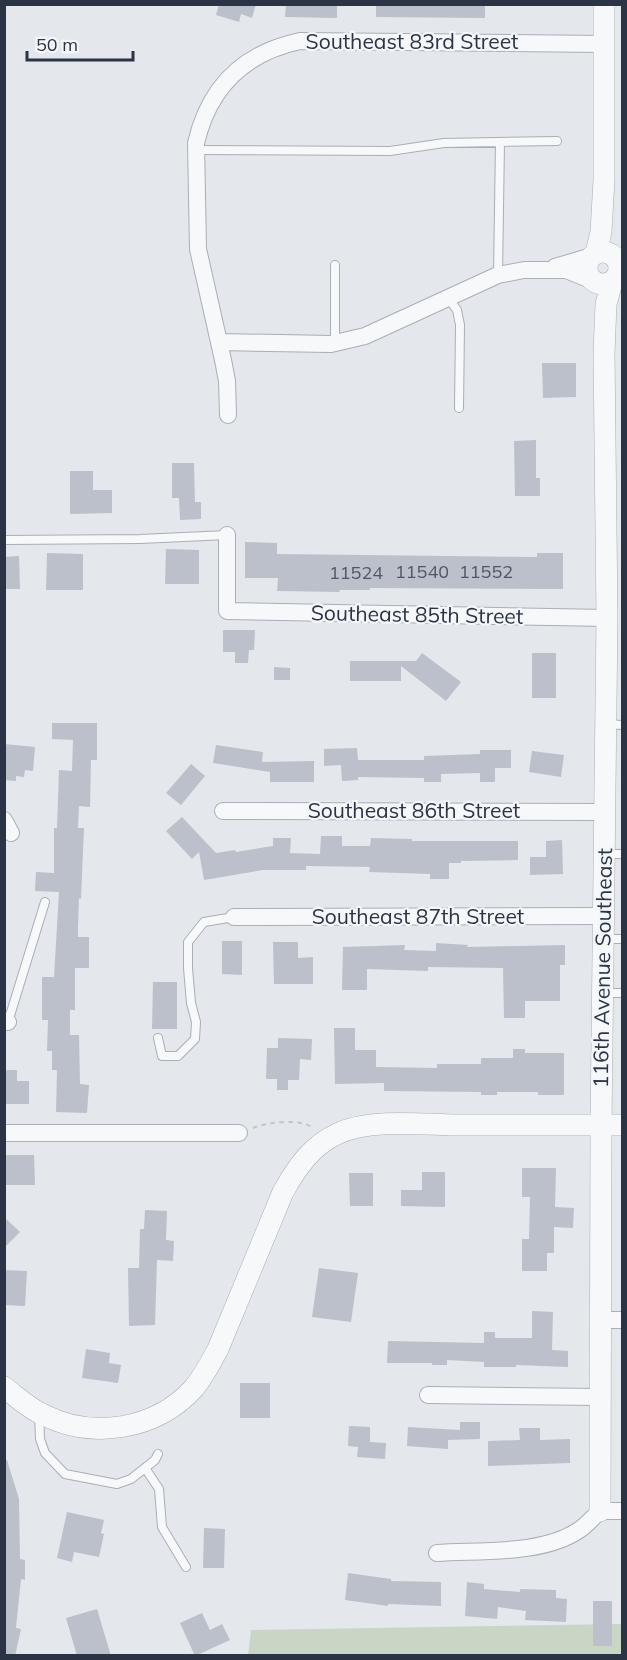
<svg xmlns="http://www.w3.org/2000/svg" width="627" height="1660" font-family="Mulish,sans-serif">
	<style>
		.green { fill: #c9d6c5 }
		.building { fill: #bbc0ca }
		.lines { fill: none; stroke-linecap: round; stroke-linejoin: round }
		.service-casing { stroke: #a9aeb7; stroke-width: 10 }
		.minor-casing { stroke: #a9aeb7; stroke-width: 18 }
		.tertiary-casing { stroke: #a9aeb7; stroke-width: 22 }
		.path { stroke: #c2c5cb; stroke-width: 2; stroke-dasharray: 4.5 4.5; stroke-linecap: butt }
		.service { stroke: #f7f8fa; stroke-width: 8 }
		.minor { stroke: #f7f8fa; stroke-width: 16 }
		.tertiary { stroke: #f7f8fa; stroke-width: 21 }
		.labels { text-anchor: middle; stroke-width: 4.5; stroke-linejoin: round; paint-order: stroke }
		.number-label { font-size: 18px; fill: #4f5766 }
		.street-label { font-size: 21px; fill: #2b3445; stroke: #f4f6f9 }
	</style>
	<rect width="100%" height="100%" fill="#e4e7ec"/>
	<path class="green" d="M622 1624V1655L248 1656 251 1630Z"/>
	<path class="building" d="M219 4H256L252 18 241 14 239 22 216 15Z
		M286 4H337V18L285 17Z
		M376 4H485V18L376 17Z
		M542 363H576V397L543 398Z
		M536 440V478H540V496H515L514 441Z
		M172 463H194L195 502H201V519L180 520 179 498H172Z
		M70 471H93V490H112V513L70 514Z
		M245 542 277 543V554L537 557V553H563V589L370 588V590H340L339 592 277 591 278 578H245Z
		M166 549 199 550V584H165Z
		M47 553 83 554V590H46Z
		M19 556 20 589H4V557Z
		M223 630H255L254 650H249L248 663H235V652H223Z
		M422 653 461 682 446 701 401 666V681H350V661H416Z
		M532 653H556V698H532Z
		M274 667 290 668V680H274Z
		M52 723H97V760H91L90 807 79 806 78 828H84L81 899 79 898 78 927V937H89V968H75V1010H70V1035H79L80 1084 89 1085 87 1113 56 1112 57 1070H52V1051H47L48 1020H42V977H54L59 892 35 891 36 872 54 873V828H57L59 770 72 771 73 740 52 739Z
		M4 744 35 747 33 771 25 770 24 777 16 776V781L4 780Z
		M216 745 263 752 262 762 314 761V782H270V772L213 763Z
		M357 748 358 760H424V756L480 754V750H511V768H495V782H480V773L441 774V782H424V778L358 777V780L342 781 341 765 324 766V749Z
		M532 751 564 755 561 777 529 772Z
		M191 764 205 776 181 805 166 793Z
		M182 817 216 853 235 850 236 852 273 846V838H291L290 853 320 854 321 836H342V846H370L371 838 412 839V841H518V860L461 861V863H449V879H430V874L369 872 370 867 306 866V870H263L204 880 199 852 192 859 166 831Z
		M562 840 563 874 530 875V857H546V841Z
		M222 941H242V975L222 974Z
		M273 942H298V958L313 957V984H274Z
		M436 943 468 945 467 947 565 945V965H560V1001H525V1018H504L503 968 428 967V971L367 969V990H342L343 947 405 945 404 950 436 951Z
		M153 982H177V1029H152Z
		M334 1028H355V1050H376V1067L437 1068V1064H481V1058H513V1049H525V1053H564V1095H538V1092H497V1095H481V1092L384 1091V1083L335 1084Z
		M278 1038 312 1039 311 1060 300 1059 299 1080H288V1090H277V1079H266L267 1048H278Z
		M4 1070H17V1081H29V1104H4Z
		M4 1155H34L35 1185H4Z
		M522 1168H556L555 1207 574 1208 573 1228 554 1227V1253H547V1271H522V1239H529L530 1197H522Z
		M422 1172H445V1207L401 1206V1190H422Z
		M349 1173H373V1206H350Z
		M145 1210 167 1211 166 1240 174 1241 173 1261 157 1260 155 1325 129 1326 128 1268H139L140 1229H144Z
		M4 1217 20 1232 4 1248Z
		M319 1268 358 1273 351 1322 312 1317Z
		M4 1270 27 1271 25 1306 4 1305Z
		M532 1311 553 1312 552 1350 568 1351V1367L516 1365V1367H484V1362L447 1360V1365H432V1363H387L388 1341 484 1343V1332H495V1338H532Z
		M86 1349 110 1353 109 1363 121 1365 118 1383 82 1378Z
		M240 1383H270V1418H240Z
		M460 1422H480V1439L448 1440V1449L407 1446 408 1427 460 1430Z
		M349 1426 370 1427V1442L386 1443 385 1459 357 1457 358 1447 348 1446Z
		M519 1428H540V1440L570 1439V1463L488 1466V1441L520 1440Z
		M4 1460H7L19 1499 20 1559 25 1560V1580L21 1579 16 1628 21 1629 15 1656H4Z
		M67 1512 104 1520 101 1533 104 1534 99 1557 74 1552 72 1562 57 1558Z
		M204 1528 225 1529 224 1568H203Z
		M348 1573 391 1579V1581L441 1582V1606L388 1604V1606L345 1600Z
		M467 1582 484 1584V1589L520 1592V1589L556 1590V1598L567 1599 566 1622 525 1620 526 1611 498 1607 497 1619 465 1616Z
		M593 1601H612V1646H593Z
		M97 1609 111 1656H77L66 1618Z
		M202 1613 210 1630 222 1624 230 1640 195 1656 180 1623Z"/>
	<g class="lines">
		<g class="service-casing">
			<path id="service" d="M196 150 390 151 444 143 557 141
				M335 265V344
				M498 275 500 142
				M448 298 457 310 460 325 459 408
				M4 540 140 539 227 535
				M606 724 622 725
				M605 854H622
				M604 939H622
				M603 993H622
				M8 1022 45 902
				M158 1038 162 1056H178L195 1039 196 1022 191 1003 188 968V942L204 922 234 917
				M39 1413 40 1439 45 1453 65 1474 117 1484 131 1479 155 1460 158 1454
				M145 1468 159 1489 162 1527 186 1567"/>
		</g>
		<g class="minor-casing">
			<path id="minor" d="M618 261 622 264
				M555 267 592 256
				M219 342 331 344 365 336 498 275 524 270H566L591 280
				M228 415 227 381 223 360 198 249 196 143C209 87 244 53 300 41L604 44
				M227 535V611L607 618
				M223 811 605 812
				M4 820 11 833
				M234 917 603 916
				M4 1020 8 1022
				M4 1133H239
				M601 1320H622
				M428 1395 600 1397
				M437 1553C480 1550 543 1555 579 1530 587 1525 593 1517 600 1511H622"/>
		</g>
		<g class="tertiary-casing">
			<path id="tertiary" d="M587 268a16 16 0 1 1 32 0a16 16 0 1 1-32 0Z
				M596 253 601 232 604 180V4
				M4 1387C16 1396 28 1408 42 1414 92 1440 156 1430 194 1388 204 1376 211 1362 218 1349L283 1192C297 1167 312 1145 339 1133 370 1119 419 1124 453 1125 509 1125 566 1125 622 1125
				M600 1511 601 1125 607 618 604 353 606 304 612 282"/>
		</g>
		<path class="path" d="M253 1128C268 1122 301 1118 313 1128"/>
		<use href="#service" class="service"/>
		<use href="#minor" class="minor"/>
		<use href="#tertiary" class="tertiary"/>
	</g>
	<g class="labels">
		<g class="number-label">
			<text x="422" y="578">11540</text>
			<text x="486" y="578">11552</text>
			<text x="356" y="579">11524</text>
		</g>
		<g class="street-label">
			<text x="412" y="49">Southeast 83rd Street</text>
			<text transform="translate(417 615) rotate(1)" y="7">Southeast 85th Street</text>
			<text x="414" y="818">Southeast 86th Street</text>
			<text x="418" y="924">Southeast 87th Street</text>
			<text transform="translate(603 968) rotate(-89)" y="7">116th Avenue Southeast</text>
		</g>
	</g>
	<rect width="627" height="1660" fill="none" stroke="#2b3445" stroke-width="12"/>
	<path d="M27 51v9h106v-9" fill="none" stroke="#2b3445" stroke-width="3"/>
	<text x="36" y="51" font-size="18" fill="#2b3445" stroke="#f4f6f9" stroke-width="4.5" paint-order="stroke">50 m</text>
</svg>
